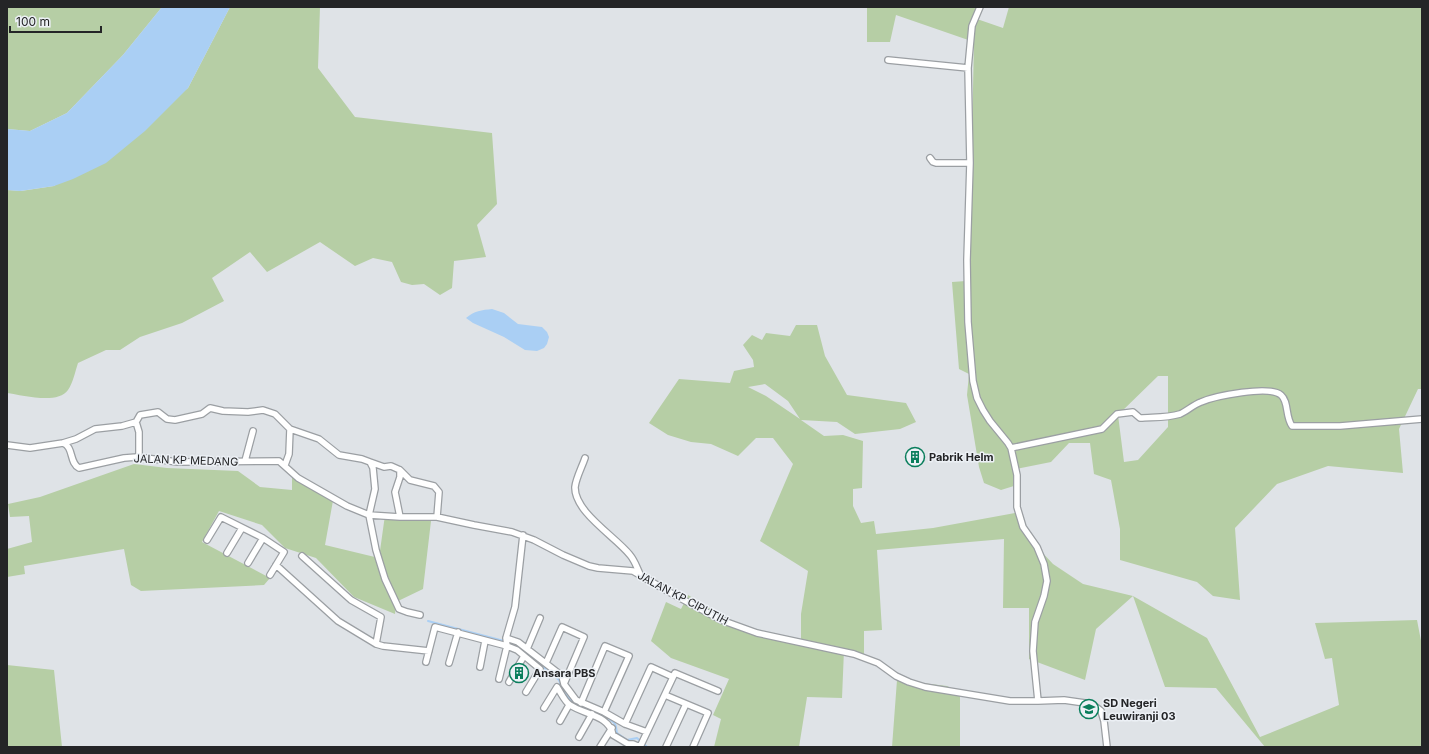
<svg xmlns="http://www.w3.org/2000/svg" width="1429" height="754" font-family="Inter,sans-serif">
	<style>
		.green { fill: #b6cea5; fill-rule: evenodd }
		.water { fill: #aacff4 }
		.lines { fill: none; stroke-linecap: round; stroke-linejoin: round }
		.stream { stroke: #aacff4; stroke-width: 2 }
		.minor-casing { stroke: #9b9fa3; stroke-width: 8 }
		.minor { stroke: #fff; stroke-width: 5.5 }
		.labels { text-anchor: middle; stroke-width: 3; stroke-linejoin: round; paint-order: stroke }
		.poi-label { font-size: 11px; font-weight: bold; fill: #242527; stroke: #ecf0f5; text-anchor: start }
		.street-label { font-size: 11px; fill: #242527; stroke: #ecf0f5 }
	</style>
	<rect width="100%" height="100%" fill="#dfe3e7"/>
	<path class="green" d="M7 7H162L123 55 67 113 30 131 7 129Z
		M230 7H320L318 68 355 117 492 133 497 204 477 225 486 257 454 261 452 288 440 295 424 284 412 285 401 282 392 262 373 258 355 266 320 242 267 272 250 252 212 278 224 301 182 323 140 337 120 350H106L78 363C75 372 73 383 68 390 58 405 22 395 7 393V190L21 191 54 186 188 88Z
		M867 7H976L977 19 1003 28 1009 7H1422V389H1418L1399 429 1403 473 1328 466 1277 484 1235 528 1240 600 1213 596 1197 582 1120 560V529L1111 480 1094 474 1090 443H1069L1051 462 1016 469 1017 485 1001 490 984 483 979 467 967 395 969 374 959 369 952 282 966 281 970 229 974 42 896 15 890 42H867ZM1158 376H1168V427L1138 460 1124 462 1118 415Z
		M796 325H817L825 356 847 395 906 403 916 422 900 429 855 434 837 422 801 420 824 436 843 435 863 441 862 488 853 489V506L861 523 874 521 876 534 933 528 1015 513 1024 533 1053 564 1083 584 1133 596 1207 638 1260 737 1339 705 1332 658 1325 659 1315 623 1417 620 1422 646V747H1265L1216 688 1165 687 1133 596 1096 629 1085 680 1029 659V608H1003L1004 539 877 550 882 630 864 631V654L844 650 842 698 807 697 799 747H714L721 719 713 715 729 679 671 658 651 641 666 602 681 609 688 595 744 629 801 640V614L808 571 760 541 793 464 773 438H756L738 456 711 444 691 442 668 435 649 423 679 379 730 383 734 371 754 367 753 360 743 345 752 335 762 340 766 333 790 336ZM765 384 788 401 800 419 766 396 748 387Z
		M134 464 167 468 238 471 260 487 292 490V473L334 495 325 545 379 558 385 515 431 521 423 589 396 602 395 614 354 597 316 558 285 548 262 525 219 511 202 542 270 578 264 585 141 591 131 585 124 549 24 566 25 574 7 577V549L32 542 29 516 10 517 8 504 40 497Z
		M7 665 54 670 62 747H7Z
		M897 680 947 686 960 693V747H892Z"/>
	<path class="water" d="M162 7H230L188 88 145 131 106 163 73 179 54 186 20 191 7 190V129L30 131 67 113 123 55Z
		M492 309 504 313 518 324 542 327 547 332 549 337 547 344 544 348 537 351 525 350 504 337 473 323 466 318C474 311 482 310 492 309Z"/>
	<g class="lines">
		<path class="stream" d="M428 621 504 641
			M508 643 517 646 559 680C561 687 567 699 574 703 583 709 608 714 615 724 617 727 616 731 617 733L627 740 637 738 647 747"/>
		<g class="minor-casing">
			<path id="minor" d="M980 7 972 26 968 68 970 163 967 260 968 322 973 381 977 398 983 410 990 421 1008 443 1011 448 1017 475V507L1023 527 1037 547 1044 564 1047 581 1044 596 1035 622 1033 651 1038 701
				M888 60 968 68
				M930 158 933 162 936 163H970
				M136 422 139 432V454L137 457
				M63 443 76 439 95 429 122 426 136 422 140 415 158 412 167 419 175 420 202 414 210 408 223 411 248 412 263 410 275 414 290 429 319 439 339 455 362 459 370 462 373 468 375 489 369 515 376 550 385 579 399 609 407 612 420 615
				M7 445 30 448 63 443C74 447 69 463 79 468L124 458 137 457 178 462 279 461 298 478 347 506 369 515 400 517H437L474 525 512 532 534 540 563 555 589 566 598 568 633 571 669 592 721 620 757 633 854 654 878 663 896 676 909 682 925 687 1010 701H1038L1064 700 1092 704 1101 711 1104 721 1107 747
				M1011 448 1102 429 1117 414 1133 412 1140 418C1153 417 1167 418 1180 414 1187 411 1193 405 1201 402 1215 396 1269 385 1281 395 1289 402 1285 416 1292 426H1340L1422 419
				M585 458C582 467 576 478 575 487 574 512 616 537 630 555 635 561 637 568 640 574
				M245 461 253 431
				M370 462 384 467 391 466 400 470V477L395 492 400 517
				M285 465 289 454 290 429
				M400 470 410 480 434 486 439 492 437 517
				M523 535 515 607 506 638 518 642 562 676 564 684 576 700 604 712 625 724 647 732
				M207 540 221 517 263 538 284 552 270 575
				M227 553 242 528
				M302 556 351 600 381 617 376 644
				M248 563 263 538
				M276 565 338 621 376 644 383 646 429 651
				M527 649 540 618
				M426 662 435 627 507 646 517 650 540 669 526 692
				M449 663 458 632
				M546 663 562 627 584 637 564 684
				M480 667 485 641
				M499 679 507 646 506 638
				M509 682 524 656
				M665 695 708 713 693 747
				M581 703 605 646 629 656 604 712
				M544 708 557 687C561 693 565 702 570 705 585 715 609 715 613 735L628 744H633L640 747
				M560 721 569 705
				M625 724 651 667 673 677
				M579 737 592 714
				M600 747 612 728
				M640 747 675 673 718 691
				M666 747 686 704"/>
		</g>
		<use href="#minor" class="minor"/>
	</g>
	<defs>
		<g id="building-ring" transform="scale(1)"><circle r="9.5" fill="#ecf0f5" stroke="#0a7e5c" stroke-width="1.5"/><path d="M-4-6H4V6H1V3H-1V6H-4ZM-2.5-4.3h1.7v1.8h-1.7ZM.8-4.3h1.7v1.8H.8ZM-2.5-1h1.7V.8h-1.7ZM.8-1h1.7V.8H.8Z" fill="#0a7e5c"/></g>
		<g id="school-ring" transform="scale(1)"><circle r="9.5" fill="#ecf0f5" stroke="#0a7e5c" stroke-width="1.5"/><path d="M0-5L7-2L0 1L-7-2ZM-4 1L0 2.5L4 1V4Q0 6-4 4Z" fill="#0a7e5c"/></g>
	</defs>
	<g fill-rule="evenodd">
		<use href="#building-ring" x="915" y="457"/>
		<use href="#building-ring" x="519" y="673"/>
		<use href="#school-ring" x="1089" y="709"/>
	</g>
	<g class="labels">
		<g class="poi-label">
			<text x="929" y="461">Pabrik Helm</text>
			<text x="533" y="677">Ansara PBS</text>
			<text x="1103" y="707">SD Negeri<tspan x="1103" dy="13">Leuwiranji 03</tspan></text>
		</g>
		<g class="street-label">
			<text transform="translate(186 460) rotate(2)" y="4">JALAN KP MEDANG</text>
			<text transform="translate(683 598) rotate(28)" y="4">JALAN KP CIPUTIH</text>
		</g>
	</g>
	<rect width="1429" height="754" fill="none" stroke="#242527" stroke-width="16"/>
	<path d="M10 26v6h91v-6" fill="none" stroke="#242527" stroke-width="2"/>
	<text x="16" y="26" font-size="12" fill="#242527" stroke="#ecf0f5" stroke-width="3" paint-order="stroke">100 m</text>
</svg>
